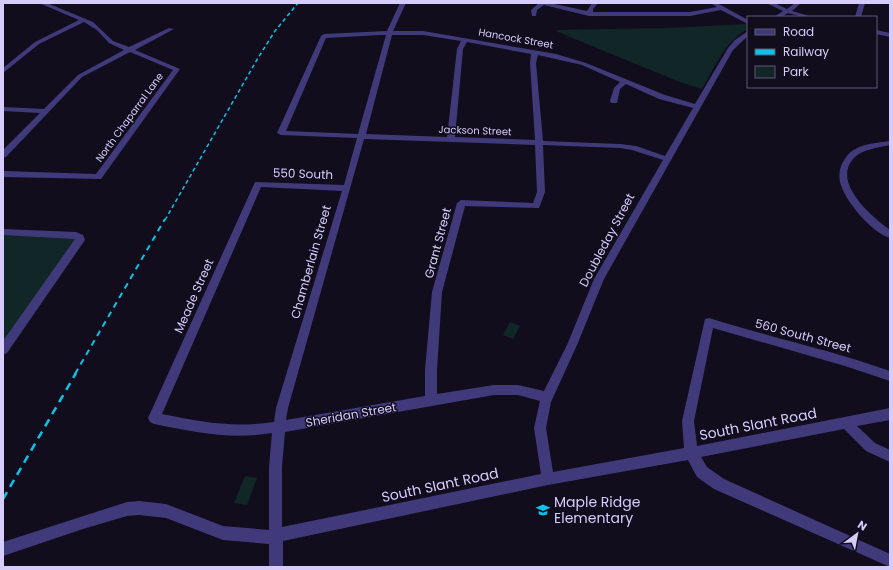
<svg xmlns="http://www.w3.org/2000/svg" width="893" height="570" font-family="Poppins,sans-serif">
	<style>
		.green { fill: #102627 }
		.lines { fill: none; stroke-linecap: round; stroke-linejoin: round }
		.minor { fill: #413a7a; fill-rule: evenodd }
		.rail-far2 { stroke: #0cc2e8; stroke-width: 1.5; stroke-dasharray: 4 3; stroke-linecap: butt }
		.rail-far1 { stroke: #0cc2e8; stroke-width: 2; stroke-dasharray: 6 5; stroke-linecap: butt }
		.rail { stroke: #0cc2e8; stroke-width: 2.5; stroke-dasharray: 8 6; stroke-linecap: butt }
		.labels { text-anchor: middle; stroke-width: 3; stroke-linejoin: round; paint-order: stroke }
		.far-street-label { font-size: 10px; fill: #d5ccfc; stroke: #110d1d }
		.street-label { font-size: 12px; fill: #d5ccfc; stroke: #110d1d }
		.near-street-label { font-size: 14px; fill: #d5ccfc; stroke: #110d1d }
		.near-poi-label { font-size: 14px; fill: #d5ccfc; stroke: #110d1d; text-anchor: start }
	</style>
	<rect width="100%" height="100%" fill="#110d1d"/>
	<path class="green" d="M746 24 748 25V29C724 42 715 67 702 89L677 81 558 32 557 30 666 28Z
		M3 232 80 237 3 350Z
		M510 322 520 326 513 339 503 335Z
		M245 476 257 478 247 505 234 503Z"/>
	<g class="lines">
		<path class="minor" d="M39 3H47L93 22 113 41 129 47 169 28 174 29 135 50 180 69 101 179 3 177V171L96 174 173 70 130 52 82 77 6 157H3V150L40 113 3 111V107L44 109 78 75 124 50 109 43 97 30 84 22 39 44 3 73V68L35 42 79 20Z
			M400 3H406L393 31H423L556 54 586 63 665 95 695 104 728 48 735 40 748 31V36L733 50 604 279 577 345 551 402 546 428 553 472 684 448 682 421 705 319 709 318C769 337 831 350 890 371V381L845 366 713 328 694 421 697 446 890 408V420L857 426 875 443 890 450V462L866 451 844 429 701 457 707 467 724 479 890 554V567L714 489 697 477 688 460 548 485 283 541V567H269V544L223 540 166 518 139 515 127 516 83 529 3 556V542L127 502 139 501 166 504 223 526 269 530V467L272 433C230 440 195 432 154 424L150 422 148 418 255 182 344 185 357 138 281 135 277 133 321 36 324 34 387 31ZM380 35H386L358 134 286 131 326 38ZM392 35H423L461 41 457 49 447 137 366 134ZM467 42 531 54 530 63 535 140 455 137 463 49ZM538 55 582 65 620 82 614 88 610 101 611 103H617L620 89 626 84 659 99 693 108 665 156 636 146 620 144 543 141 536 63ZM364 139 535 145 537 192 533 203 461 200 457 203 432 292 425 370V396L286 420 288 408ZM543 145 620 148 632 150 663 160 594 279 567 345 544 391 518 385H494L437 394V370L442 292 465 206 539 208 545 192ZM261 187 342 191 276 408 274 422C233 428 201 422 162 414ZM494 395H518L540 401 534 428 541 474 282 527V467L285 432Z
			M539 3H550L587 11 592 3H598L593 9V12H690L717 7 712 4 717 3 748 20V24L721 10 690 16H589L544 5 537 10 536 16H532L531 10Z
			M766 3H774L787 9 795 3H801L792 11 813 17H803L788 13 781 17H774L783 11Z
			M859 3H865L861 17H855Z
			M876 30 890 33V37L876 34Z
			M890 141V145C878 148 861 149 853 159 832 183 872 217 890 230V238C872 233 844 200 840 182 838 172 841 163 847 156 856 144 876 143 890 141Z
			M3 229 76 232 83 235 85 240 7 353 3 355V341L75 239 3 235Z"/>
		<path class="rail-far2" d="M165 220 258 58 275 31 298 3"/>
		<path class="rail-far1" d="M75 374 165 219"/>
		<path class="rail" d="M3 499 76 373"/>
	</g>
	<defs>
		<g id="school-bare" transform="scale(1.08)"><path d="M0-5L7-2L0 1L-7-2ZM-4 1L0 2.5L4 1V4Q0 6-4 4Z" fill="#0cc2e8" stroke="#110d1d" stroke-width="2.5" paint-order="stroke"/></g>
	</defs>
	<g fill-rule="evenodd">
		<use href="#school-bare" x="543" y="510"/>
	</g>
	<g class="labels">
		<g class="far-street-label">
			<text transform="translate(516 38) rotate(10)" y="4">Hancock Street</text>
			<text transform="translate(129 117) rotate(-54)" y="4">North Chaparral Lane</text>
			<text transform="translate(475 130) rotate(2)" y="4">Jackson Street</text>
		</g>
		<g class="street-label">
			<text transform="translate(303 174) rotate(2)" y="4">550 South</text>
			<text transform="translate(607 240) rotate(-62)" y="4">Doubleday Street</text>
			<text transform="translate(438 243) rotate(-75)" y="4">Grant Street</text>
			<text transform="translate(311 262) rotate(-74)" y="4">Chamberlain Street</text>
			<text transform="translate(194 296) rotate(-66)" y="4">Meade Street</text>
			<text transform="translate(803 336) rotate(15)" y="4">560 South Street</text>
			<text transform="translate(351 415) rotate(-10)" y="4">Sheridan Street</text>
		</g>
		<g class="near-street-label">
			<text transform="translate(758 424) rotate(-11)" y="5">South Slant Road</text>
			<text transform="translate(440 485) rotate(-12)" y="5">South Slant Road</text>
		</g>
		<g class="near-poi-label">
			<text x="554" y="507">Maple Ridge<tspan x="554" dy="16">Elementary</tspan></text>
		</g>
	</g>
	<rect width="893" height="570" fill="none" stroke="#d5ccfc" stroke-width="8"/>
	<rect x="747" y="16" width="130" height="72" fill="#110d1d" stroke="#5f5976"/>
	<rect x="755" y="29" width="20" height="6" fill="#413a7a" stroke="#5f5976"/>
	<text x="783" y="36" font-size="12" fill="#d5ccfc">Road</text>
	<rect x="755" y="49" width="20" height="6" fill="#0cc2e8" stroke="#5f5976"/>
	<text x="783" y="56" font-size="12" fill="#d5ccfc">Railway</text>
	<rect x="755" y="66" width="20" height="12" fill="#102627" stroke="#5f5976"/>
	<text x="783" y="76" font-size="12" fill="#d5ccfc">Park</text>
	<g transform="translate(857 534) rotate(32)" stroke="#110d1d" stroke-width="3" paint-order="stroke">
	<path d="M0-3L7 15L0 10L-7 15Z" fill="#d5ccfc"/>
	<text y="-6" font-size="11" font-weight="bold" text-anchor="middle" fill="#d5ccfc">N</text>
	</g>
</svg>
